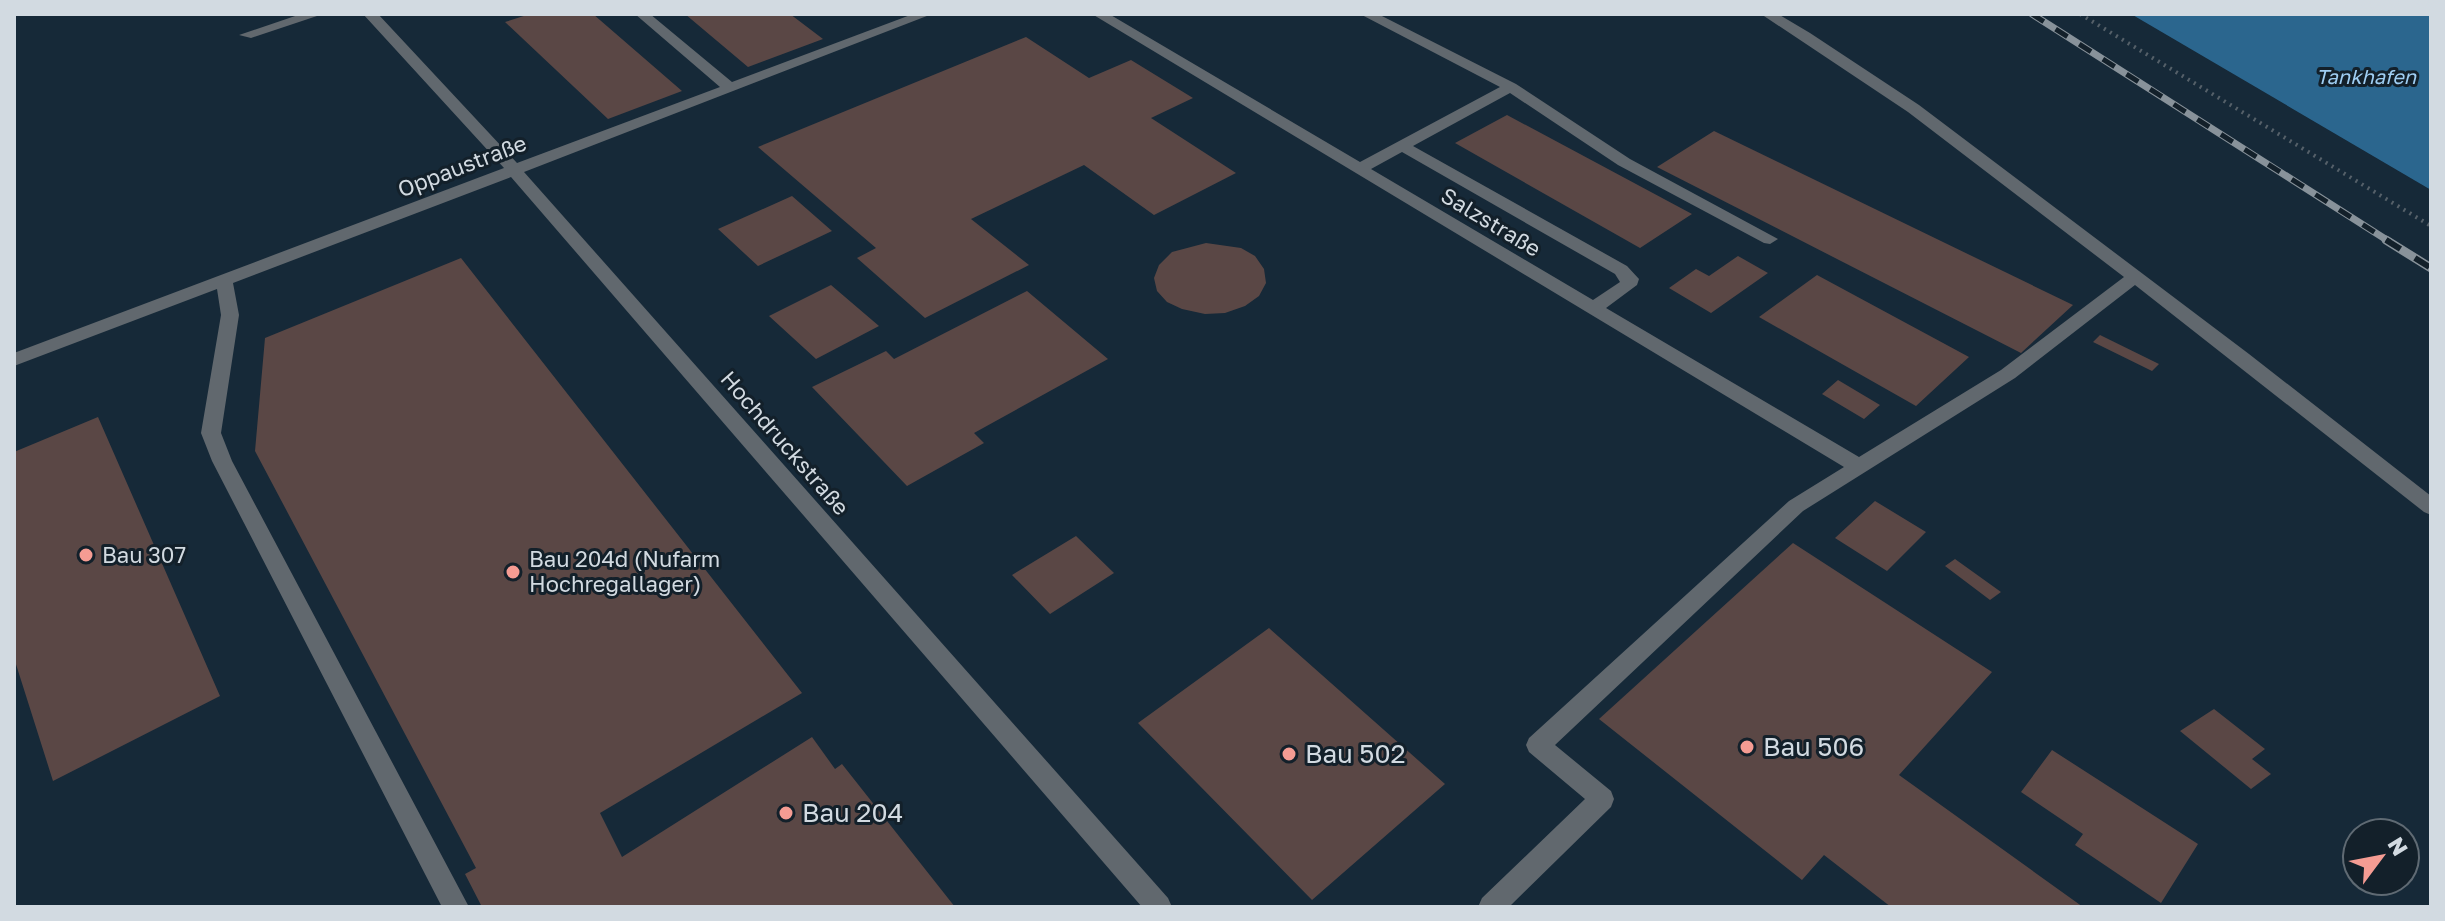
<svg xmlns="http://www.w3.org/2000/svg" width="2445" height="921" font-family="'Golos Text',sans-serif">
	<style>
		.built { fill: #162938; fill-rule: evenodd }
		.water { fill: #2b668e }
		.building { fill: #5a4745 }
		.lines { fill: none; stroke-linecap: round; stroke-linejoin: round }
		.path { stroke: #556069; stroke-width: 4; stroke-dasharray: 2 5; stroke-linecap: butt }
		.minor { fill: #61686e; fill-rule: evenodd }
		.rail-far1-casing { stroke: #88929a; stroke-width: 7 }
		.rail-casing { stroke: #88929a; stroke-width: 9 }
		.rail-far1 { stroke: #13202a; stroke-width: 5; stroke-dasharray: 14; stroke-linecap: butt }
		.rail { stroke: #13202a; stroke-width: 6; stroke-dasharray: 17; stroke-linecap: butt }
		.poi-dot { fill: #f59c93; stroke: #13202a; stroke-width: 3 }
		.labels { text-anchor: middle; stroke-width: 6; stroke-linejoin: round; paint-order: stroke }
		.far-water-label { font-size: 20px; font-style: italic; fill: #9fcef3; stroke: #13202a }
		.street-label { font-size: 22px; fill: #d2dae1; stroke: #13202a }
		.poi-label { font-size: 22px; fill: #d2dae1; stroke: #13202a; text-anchor: start }
		.near-poi-label { font-size: 26px; fill: #d2dae1; stroke: #13202a; text-anchor: start }
	</style>
	<rect width="100%" height="100%" fill="#13202a"/>
	<path class="built" d="M14 14H2131L2431 190V907H14ZM2357 833H2405V881H2357Z"/>
	<path class="water" d="M2131 14H2431V190Z"/>
	<path class="building" d="M530 14H593L682 91 608 119 505 22Z
		M685 14H790L823 39 748 67Z
		M1026 37 1089 78 1131 60 1193 98 1151 118 1236 173 1154 215 1084 165 971 219 1029 265 925 318 857 258 876 248 758 147Z
		M1507 115 1692 214 1640 248 1455 143Z
		M1714 131 2073 305 2021 353 1657 167Z
		M792 196 832 231 758 266 718 229Z
		M1206 243 1241 248 1255 256 1264 269 1266 283 1259 296 1245 306 1225 313 1205 314 1182 309 1167 302 1157 291 1154 278 1159 265 1172 252Z
		M1738 256 1768 273 1711 313 1669 288 1696 269 1709 276Z
		M461 258 802 693 600 813 622 857 812 737 835 769 842 764 955 907H482L465 874 476 868 255 451 265 338Z
		M1817 275 1969 357 1916 406 1759 317Z
		M831 285 879 326 816 359 769 316Z
		M1027 291 1108 359 974 433 984 443 907 486 812 387 886 351 894 359Z
		M2100 335 2159 364 2152 371 2093 342Z
		M1838 380 1880 405 1864 419 1822 394Z
		M98 417 220 696 53 781 14 658V452Z
		M1875 501 1926 532 1887 571 1835 538Z
		M1076 536 1114 573 1050 614 1012 575Z
		M1793 543 1992 672 1899 775 2083 907H1891L1824 855 1802 880 1599 719Z
		M1955 559 2001 592 1990 600 1945 566Z
		M1269 628 1445 784 1312 900 1138 723Z
		M2214 709 2265 749 2252 759 2271 774 2251 789 2180 731Z
		M2052 750 2198 844 2161 903 2075 845 2083 834 2021 792Z"/>
	<g class="lines">
		<path class="path" d="M2080 14 2431 226"/>
		<path class="minor" d="M301 14H323L251 38 239 35Z
			M363 14H378L517 163 720 87 635 14H650L732 82 913 14H932L524 172 1168 898 1172 907H1142L511 177 233 283 239 315 221 433 232 461 469 907H442L212 461 201 433 221 315 217 289 14 366V353L504 168Z
			M1092 14H1109L1360 162 1500 87 1360 14H1378L1516 84 1630 159 1778 239 1770 244 1764 243 1618 165 1510 93 1413 146 1627 266 1639 279 1637 285 1606 308 1859 457 2001 370 2124 277 1908 112 1761 14H1778L1810 33 1919 105 2249 354 2431 496V515L2424 512 2135 285 2015 378 1803 511 1555 745 1611 791 1614 799 1611 807 1509 907H1478L1482 898 1585 799 1529 752 1526 745 1529 738 1789 501 1844 467ZM1402 152 1615 274 1620 282 1593 300 1371 169Z"/>
		<g class="rail-far1-casing">
			<path id="rail-far1" d="M2032 14 2390 242"/>
		</g>
		<g class="rail-casing">
			<path id="rail" d="M2386 240 2431 268"/>
		</g>
		<use href="#rail-far1" class="rail-far1"/>
		<use href="#rail" class="rail"/>
	</g>
	<g class="poi-dot">
		<circle cx="86" cy="555" r="8"/>
		<circle cx="513" cy="572" r="8"/>
		<circle cx="1747" cy="747" r="8"/>
		<circle cx="1289" cy="754" r="8"/>
		<circle cx="786" cy="813" r="8"/>
	</g>
	<g class="labels">
		<g class="far-water-label">
			<text x="2366" y="84">Tankhafen</text>
		</g>
		<g class="street-label">
			<text transform="translate(462 166) rotate(-21)" y="8">Oppaustraße</text>
			<text transform="translate(1491 222) rotate(31)" y="8">Salzstraße</text>
			<text transform="translate(785 443) rotate(49)" y="8">Hochdruckstraße</text>
		</g>
		<g class="poi-label">
			<text x="102" y="563">Bau 307</text>
			<text x="529" y="567">Bau 204d (Nufarm<tspan x="529" dy="25">Hochregallager)</tspan></text>
		</g>
		<g class="near-poi-label">
			<text x="1763" y="756">Bau 506</text>
			<text x="1305" y="763">Bau 502</text>
			<text x="802" y="822">Bau 204</text>
		</g>
	</g>
	<rect width="2445" height="921" fill="none" stroke="#d2dae1" stroke-width="32"/>
	<g transform="translate(2381 857) rotate(58)"><circle r="38" fill="#13202a" stroke="#5f6a73" stroke-width="2"/>
	<path d="M0-6L14 30L0 20L-14 30Z" fill="#f59c93"/>
	<text y="-12" font-size="22" font-weight="bold" text-anchor="middle" fill="#d2dae1">N</text>
	</g>
</svg>
